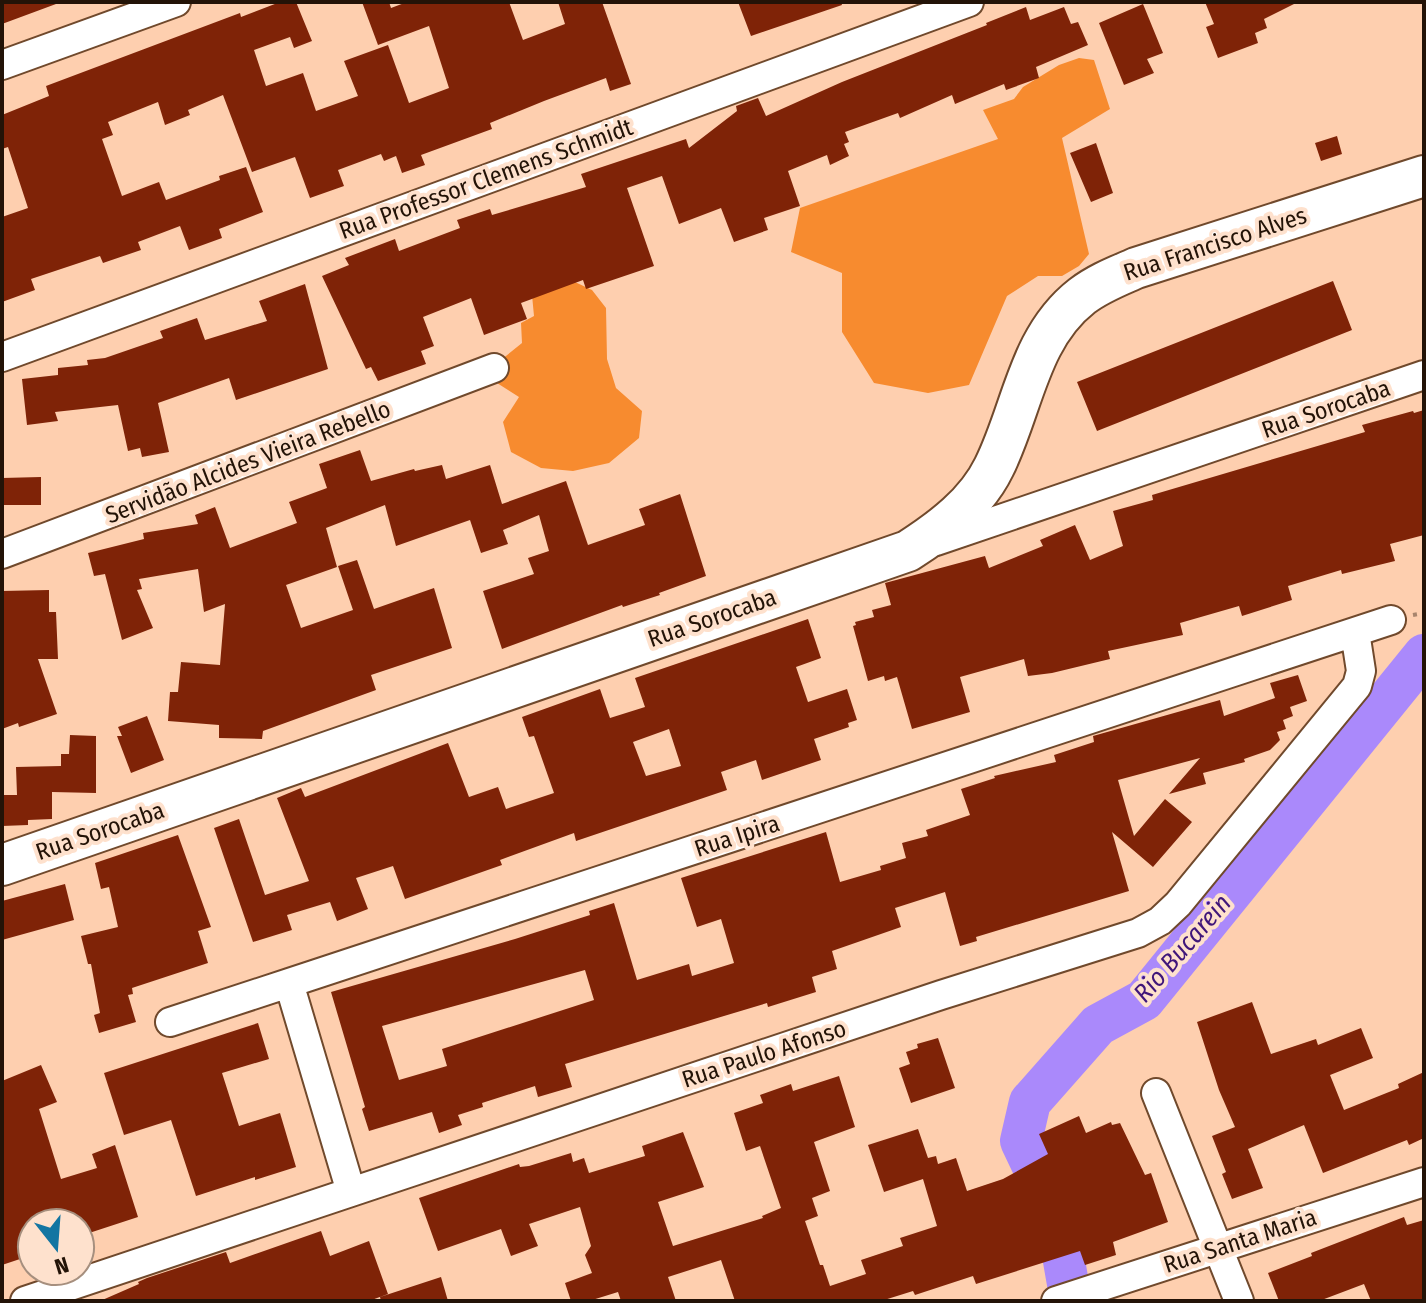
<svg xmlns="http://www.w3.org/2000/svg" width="1426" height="1303" font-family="'Fira Sans Condensed',sans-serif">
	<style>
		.forest { fill: #f78b2f }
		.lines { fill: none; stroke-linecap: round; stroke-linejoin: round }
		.river { stroke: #aa89fb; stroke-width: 42 }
		.building { fill: #7f2307; fill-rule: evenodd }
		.minor-casing { stroke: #70492c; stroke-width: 32 }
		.secondary-casing { stroke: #70492c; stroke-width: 44 }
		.path { stroke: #a8856d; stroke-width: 4; stroke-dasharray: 4 6; stroke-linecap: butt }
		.minor { stroke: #fff; stroke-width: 28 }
		.secondary { stroke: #fff; stroke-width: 40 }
		.labels { text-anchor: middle; stroke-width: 8; stroke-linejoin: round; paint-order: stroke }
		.street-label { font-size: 24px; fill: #231307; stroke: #fee1cd }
		.water-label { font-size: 26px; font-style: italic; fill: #40167a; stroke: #fee1cd }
	</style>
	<rect width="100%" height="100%" fill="#fecfaf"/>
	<path class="forest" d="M1079 58 1094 60 1110 109 1062 138 1089 254 1079 266 1062 276H1038L1007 296 969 385 928 393 874 383 842 332V273L791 252 800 208 998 139 983 110 1014 99 1023 87 1059 65Z
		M560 275 592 290 606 308 607 359 616 388 642 411 639 438 609 463 573 471 541 468 511 452 503 422 519 397 497 383 501 360 522 343 521 323 534 316 532 295Z"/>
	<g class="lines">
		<path class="river" d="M1071 1301 1056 1215 1021 1141 1030 1102 1098 1025 1144 1000 1424 655"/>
	</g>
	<path class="building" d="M2 2H55L56 4 2 24Z
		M280 2H296L312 41 294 48 290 37 254 50 266 86 303 73 316 111 358 96 344 61 388 45 409 103 449 88 429 26 378 45 362 2H389L391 8 407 2H509L523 40 565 24 558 2H602L631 84 610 91 606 78 544 101 490 123 492 129 421 155 425 165 402 173 396 156 384 161 381 154 338 170 344 186 310 198 295 157 252 172 223 95 188 110 190 115 165 125 158 102 108 122 113 135 102 139 122 196 159 182 166 200 220 180 219 176 246 167 263 212 219 229 222 238 189 250 180 226 138 242 141 250 103 263 100 256 31 279 35 290 2 302V217L28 208 8 147 2 149V115L49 96 46 86 240 13 241 17Z
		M738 2H841L842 5 751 36Z
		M1205 2H1298L1264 19 1267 28 1255 33 1258 43 1218 58 1206 27 1214 24Z
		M1143 4 1163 53 1147 59 1154 73 1124 85 1099 23Z
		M1026 7 1030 20 1064 7 1071 24 1078 22 1088 45 1036 67 1039 78 1006 90 1004 84 955 104 952 95 900 118 898 113 845 132 849 142 844 144 849 156 830 165 827 155 788 171 800 206 764 218 768 230 734 242 721 208 679 224 662 176 627 188 654 266 586 289 583 280 521 303 527 319 484 335 471 298 423 317 434 346 421 351 426 364 378 381 371 367 366 369 322 276 349 265 345 258 395 239 399 251 460 228 457 220 490 209 492 215 586 187 581 174 686 139 689 148 737 111 736 106 758 98 766 116 842 82 987 25 986 23Z
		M1337 136 1342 154 1321 161 1315 143Z
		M1096 143 1113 193 1091 202 1070 153Z
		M1333 281 1352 330 1097 431 1077 382Z
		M305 284 328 369 236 400 229 378 158 403 169 452 142 457 140 448 128 451 118 405 55 412 58 421 27 425 22 379 58 375V368L88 365 87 360 105 358 163 338 160 331 197 318 205 340 267 321 259 301Z
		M1424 410V535L1390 544 1395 561 1342 574 1341 570 1288 586 1292 600 1242 616 1239 606 1180 623 1183 635 1108 651 1110 659 1052 673 1028 676 1024 659 960 677 970 712 912 729 897 677 885 681 884 676 868 681 853 626 856 625 855 622 874 617 872 610 891 605 885 583 985 556 989 568 1043 546 1040 540 1075 525 1090 560 1123 546 1113 511 1153 500 1152 495 1365 432 1362 425 1413 411 1414 413Z
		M360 450 371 481 414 469 415 471 442 465 446 479 490 465 502 504 566 481 588 545 645 525 639 509 680 494 706 576 659 593 660 595 623 607 622 605 502 649 483 591 534 574 528 558 549 551 539 515 503 530 508 544 481 553 470 520 396 546 385 505 326 528 337 567 286 585 301 628 353 610 338 566 357 560 374 609 434 588 452 648 371 675 376 690 263 731 262 739 219 738V725L168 721 170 692H178L181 662 220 665 225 604 204 612 198 569 139 579 142 589 137 590 153 628 122 640 105 574 94 576 88 553 144 539 143 533 198 524 195 515 215 507 230 548 297 523 289 502 327 488 319 464Z
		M41 477V505H2V478Z
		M49 590V612H56L58 659H38L57 714 19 727 18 723 2 729V591Z
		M808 619 821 658 796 667 808 702 847 689 857 720 848 723 849 727 814 739 821 760 762 780 756 760 721 772 727 790 576 841 574 833 500 860 502 865 405 899 393 866 356 878 368 909 337 921 330 902 287 915 292 930 253 942 214 828 239 819 265 895 309 881 277 798 301 788 305 797 448 743 469 797 498 787 506 809 554 793 534 736 529 737 522 717 600 689 610 718 645 707 635 678ZM669 729 681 766 646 776 633 742Z
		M1298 675 1307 701 1290 707 1293 716 1283 720 1286 729 1277 732 1280 740 1270 750 1244 759 1245 762 1203 773 1206 784 1169 794 1200 758 1118 780 1134 836 1165 799 1192 822 1153 867 1112 832 1129 891 976 937 977 941 960 946 945 892 895 908 901 927 832 951 837 969 812 977 816 992 768 1007 767 1003 565 1064 572 1087 538 1097 535 1086 482 1103 483 1107 458 1115 462 1125 439 1133 432 1112 369 1131 362 1109 365 1107 331 992 515 939 590 915 589 911 614 903 637 980 689 964 692 976 734 963 721 919 697 927 681 878 826 832 840 882 881 870 880 866 906 858 902 843 928 836 926 830 970 815 961 789 995 778 994 776 1056 762 1054 755 1094 742 1093 736 1220 700 1224 716 1275 698 1270 683ZM585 970 594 1000 442 1049 447 1066 399 1080 382 1026Z
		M147 716 164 760 131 773 117 736H122L118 727Z
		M70 735 96 736V793L52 792V819L28 820V825L2 826V795H17L16 767 61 766V754H69Z
		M178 835 211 927 198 931 208 963 132 988 133 994 128 995 136 1022 99 1033 94 1015 100 1013 91 964H88L81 936 118 927 109 887 101 889 95 863Z
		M65 884 74 920 2 940V901Z
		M1252 1002 1271 1054 1316 1039 1318 1045 1361 1028 1373 1058 1330 1075 1344 1110 1399 1088 1398 1084 1424 1072V1138L1409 1145 1407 1140 1323 1173 1304 1125 1248 1149 1263 1188 1232 1199 1222 1174 1226 1172 1212 1136 1235 1127 1219 1090 1197 1022Z
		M258 1023 269 1059 222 1073 239 1126 280 1113 296 1167 255 1180V1177L196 1196 171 1120 124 1135 104 1073Z
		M938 1038 955 1088 911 1103 899 1068 910 1064 906 1052 918 1048 917 1044Z
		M41 1065 57 1102 39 1109 61 1179 97 1168 92 1154 115 1145 138 1217 80 1236V1223H32V1255L2 1265V1081Z
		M839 1076 855 1127 814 1142 830 1191 812 1198 818 1216 805 1221 820 1265H823L830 1286 866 1274 861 1260 903 1246 900 1238 937 1226 923 1179 884 1192 868 1145 918 1129 928 1158 936 1156 938 1164 956 1158 967 1191 1003 1179 1048 1154 1039 1134 1079 1116 1086 1133 1111 1122 1112 1125 1120 1123 1145 1175 1151 1173 1168 1222 1113 1242 1116 1255 1085 1265 1080 1251 976 1284 973 1276 915 1295 913 1291 881 1301H735L721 1260 668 1277 676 1301H621L618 1292 589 1301H571L565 1283 592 1273 585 1255 591 1246 580 1207 529 1224 538 1246 511 1256 501 1229 438 1251 419 1198 519 1164 520 1167 529 1166 571 1153 573 1162 584 1158 589 1173 645 1156 642 1146 683 1132 704 1187 658 1202 673 1246 763 1218 762 1216 781 1208 760 1146 746 1151 734 1113 763 1103 760 1095 791 1084 793 1091Z
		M1404 1217 1407 1225 1424 1220V1301H1371L1364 1284 1319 1301H1279L1268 1273 1312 1256 1311 1253Z
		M321 1231 330 1256 369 1241 388 1294 369 1301H100L139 1284 138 1282 147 1278 226 1252 230 1263Z
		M441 1277 448 1301H381L380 1297Z"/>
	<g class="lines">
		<g class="minor-casing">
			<path id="minor" d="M2 65 176 2
				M2 357 969 2
				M936 541 1424 375
				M2 554 494 368
				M170 1022 289 983
				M1156 1093 1239 1301
				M351 1192 289 983 1391 620
				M25 1301 941 995 1138 933 1160 921 1178 904 1357 686 1361 671 1355 632
				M1056 1301 1424 1182"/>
		</g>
		<g class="secondary-casing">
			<path id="secondary" d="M2 865 908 551C942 529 976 504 994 467 1023 409 1028 338 1082 296 1099 283 1118 276 1136 268L1424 176"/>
		</g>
		<path class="path" d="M1413 615 1424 613"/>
		<use href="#minor" class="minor"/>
		<use href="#secondary" class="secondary"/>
	</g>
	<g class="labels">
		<g class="street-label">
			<text transform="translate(486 179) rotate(-20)" y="8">Rua Professor Clemens Schmidt</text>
			<text transform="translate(1215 244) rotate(-18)" y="8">Rua Francisco Alves</text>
			<text transform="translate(1326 409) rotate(-19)" y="8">Rua Sorocaba</text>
			<text transform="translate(248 462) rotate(-21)" y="8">Servidão Alcides Vieira Rebello</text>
			<text transform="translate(712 618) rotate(-19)" y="8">Rua Sorocaba</text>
			<text transform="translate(100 831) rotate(-19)" y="8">Rua Sorocaba</text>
			<text transform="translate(737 836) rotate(-18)" y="8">Rua Ipira</text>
			<text transform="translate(764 1054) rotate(-18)" y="8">Rua Paulo Afonso</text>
			<text transform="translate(1240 1241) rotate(-18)" y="8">Rua Santa Maria</text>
		</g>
		<g class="water-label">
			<text transform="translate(1182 948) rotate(-49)" y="9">Rio Bucarein</text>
		</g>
	</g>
	<rect width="1426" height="1303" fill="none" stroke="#231307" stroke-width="8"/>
	<g transform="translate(56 1247) rotate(163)"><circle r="38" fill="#fee1cd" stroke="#a68f7e" stroke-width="2"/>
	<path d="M0-6L14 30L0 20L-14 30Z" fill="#1375a2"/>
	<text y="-12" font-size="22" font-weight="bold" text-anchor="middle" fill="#231307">N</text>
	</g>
</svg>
